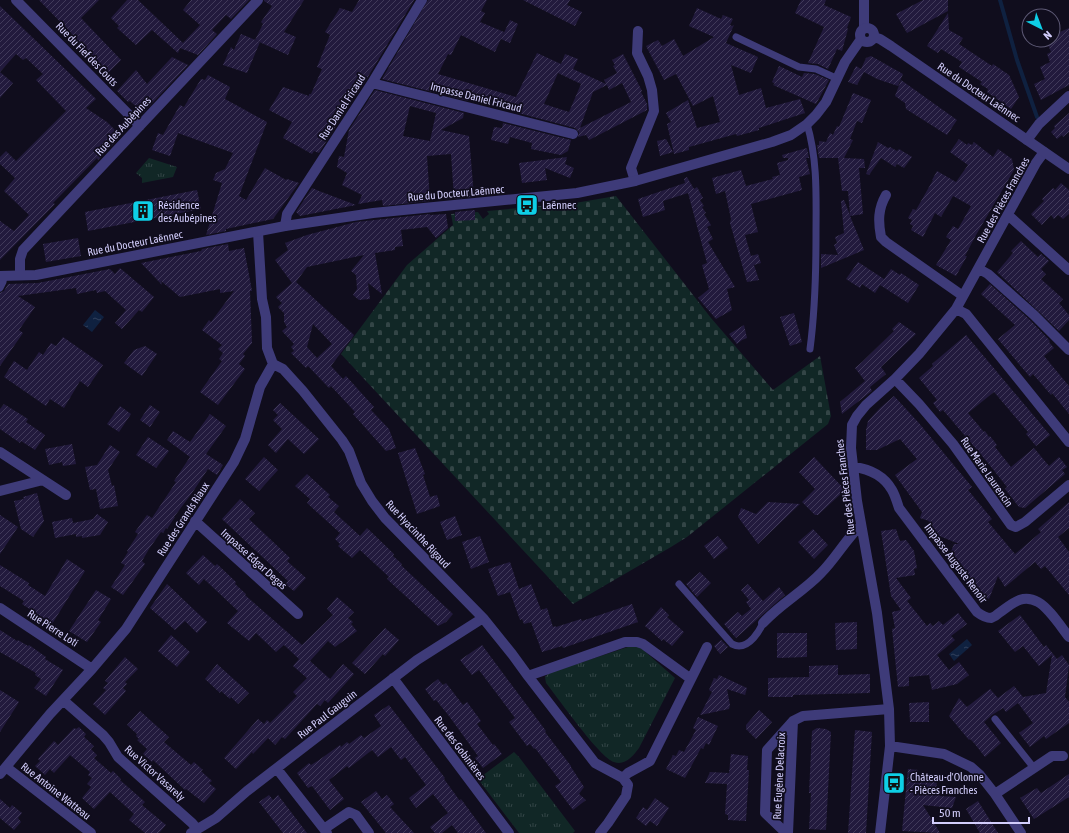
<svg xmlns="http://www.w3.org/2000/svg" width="1069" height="833" font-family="'Asap Condensed',sans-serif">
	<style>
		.grass { fill: url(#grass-tufts) }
		.cemetery { fill: url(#cemetery-stones) }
		.water { fill: url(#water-ripples) }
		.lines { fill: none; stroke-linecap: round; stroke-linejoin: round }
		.stream { stroke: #0f2140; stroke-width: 4 }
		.building { fill: url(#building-hatch); fill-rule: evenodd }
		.service { stroke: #3e3b79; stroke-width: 7 }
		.minor { stroke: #3e3b79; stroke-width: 10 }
		.tertiary { stroke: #3e3b79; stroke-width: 10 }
		.labels { text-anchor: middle; stroke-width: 3.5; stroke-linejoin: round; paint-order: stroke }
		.street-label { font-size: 11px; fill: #d2cdfc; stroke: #100d1d }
		.poi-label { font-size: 11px; fill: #d2cdfc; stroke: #100d1d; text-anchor: start }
	</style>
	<defs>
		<pattern id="grass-tufts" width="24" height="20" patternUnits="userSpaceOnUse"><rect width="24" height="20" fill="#112726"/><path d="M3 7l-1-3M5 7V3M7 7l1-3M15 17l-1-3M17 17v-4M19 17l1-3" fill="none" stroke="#334546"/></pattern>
		<pattern id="cemetery-stones" width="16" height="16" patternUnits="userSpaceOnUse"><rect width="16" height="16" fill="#112726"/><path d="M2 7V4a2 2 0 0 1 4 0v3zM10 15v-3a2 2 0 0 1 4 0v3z" fill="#334546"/></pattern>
		<pattern id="water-ripples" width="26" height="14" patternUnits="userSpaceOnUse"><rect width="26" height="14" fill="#0f2140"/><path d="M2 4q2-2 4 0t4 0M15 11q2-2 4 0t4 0" fill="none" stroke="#31405c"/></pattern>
		<pattern id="building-hatch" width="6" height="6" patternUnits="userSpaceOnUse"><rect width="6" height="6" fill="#221a3d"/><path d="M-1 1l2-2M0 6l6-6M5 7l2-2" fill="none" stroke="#413a5a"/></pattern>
	</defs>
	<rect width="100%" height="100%" fill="#100d1d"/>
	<path class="grass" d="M149 158 177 167 173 177 142 183V178L136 173Z
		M634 645 641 648 675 678 639 748C633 756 625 766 614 762 600 758 558 698 546 683L545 677 549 673Z
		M514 752 519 757 575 831 573 833H519L478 779Z"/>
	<path class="cemetery" d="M616 196 711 318 773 390 820 356 831 416 828 424 687 537 671 547 573 604 341 354 407 265 453 225 451 214 478 212 483 219 489 214 487 211 575 203Z"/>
	<path class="water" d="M95 310 104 317 92 332 83 325Z
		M967 639 972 645 954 661 949 654Z"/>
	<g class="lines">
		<path class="stream" d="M1000 0 1017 60 1037 117"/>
	</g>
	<path class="building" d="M39 0H99L81 18 121 60 108 73 71 36 72 34Z
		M127 0H138L183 43 182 44 200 25 183 10 191 0H249L231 19 226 15 212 30 217 34 198 55 180 48 178 53 152 30 136 45 117 28 119 26 111 18Z
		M264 0H304L284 32 296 37 288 55 255 40 263 24 261 22 272 6 264 1Z
		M359 0H414L366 80 355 97 356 94 319 153 314 151 312 154 283 138 292 122 269 110 283 87 309 96V94H311L322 69 317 67 330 35 325 32 340 8 352 12Z
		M428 0H487L481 11 485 13 480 22 504 32 495 52 461 35 451 55 448 54 438 74 516 97 537 53 561 64 565 54 578 59 573 69 606 84 604 80 617 73 613 66 615 65 612 60 623 54 642 91 641 92 647 104V110L589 140 586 135 578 137 579 132 575 128 507 110 508 106 469 95 468 101 382 79ZM558 73 581 84 569 112 544 104ZM622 83 631 102 580 128 593 92 607 85 609 90Z
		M523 0H570L567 5 582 12 575 26Z
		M801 0H826L824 5 851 17 847 28 848 29 842 51 837 49 828 69 818 64 808 63 824 27 795 13Z
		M923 0H948V11L907 33 896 14Z
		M0 6 96 99 86 108 107 122 121 136 98 160 97 158 53 203 55 204 0 260V221L14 231 29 215 4 191 15 178 0 164V157L6 151 16 161 66 111 36 80 43 74 26 58 23 60 16 54 0 72Z
		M697 8 721 19 723 15 733 19 730 25 732 26 734 25 726 43 758 57 751 73 731 65 739 95 761 88 766 108 800 99 805 113 759 128V130L737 136 736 134 689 147V150L674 154 667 124 671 122 666 113 688 100 697 128 720 122 713 96 693 106 676 74 664 80 646 46 658 40 662 46 674 39 683 56 714 37 689 26Z
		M948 13 949 30 963 38 959 44 992 66 993 64 1009 75 1019 97 1011 109 987 92 988 89 980 84 982 82 959 67 962 62 941 49 938 53 927 46Z
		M510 20 518 24 510 43 501 39Z
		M1069 28V85L1041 100 1034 84 1045 79 1040 67 1050 62 1047 54 1051 52 1046 40H1053V35Z
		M241 34 260 42 247 73 223 65 231 47 234 50Z
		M871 56 903 74 898 86 877 79 864 72 857 85 848 82 856 66 861 69 866 58Z
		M172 57 188 65 143 113 130 101 128 102 117 91 136 70 147 84Z
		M779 66 802 77 804 73 815 74 829 80 816 104 773 85 775 84 772 82Z
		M0 72 13 83 0 98Z
		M208 75 230 87 225 99 267 122 239 196 246 200 265 168 286 180 287 179 299 183 273 219 226 229V231L206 235 222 183 213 180 216 173 225 169 233 153 178 133 170 156 152 150 158 133 163 135 180 105 184 107 201 79 205 80Z
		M901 80 957 120 947 135 906 109 905 103 895 96Z
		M375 90 464 113 463 118 441 130 469 136 474 197 454 199 451 154 427 156 430 201 383 206 382 200 358 204 362 195 342 185 347 173 337 167 339 156 344 157 349 130ZM410 106 436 113 430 141 403 136Z
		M853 93 871 100 862 123 857 121 850 139 853 140 844 158 864 159 865 168H859L863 214 850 216 864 250 821 268V254L838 255 834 245 837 243 835 237 844 233 841 201 844 200 850 215 848 191H842L838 158H819L817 145H819V141L826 142 830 133 833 135 837 126 839 127Z
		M1069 113V132L1063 137 1062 135 1057 139 1051 132 1055 128 1054 126Z
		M503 123 571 140 568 151 561 155 531 149 532 143 510 137 508 144 491 140 494 127 502 128Z
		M666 139 673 152 660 156 657 141Z
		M959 139 967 145 968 143 972 145 974 142 993 157 998 149 1012 159 1014 170 976 235 965 256H967L956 276 936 265 951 240 946 237 953 226 958 229 971 206 953 196 941 217 935 213 923 237 911 230 913 226 910 224 912 220 908 218 913 209 916 210 933 180H932L937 171 956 182 968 165 950 152Z
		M878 142 888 148 890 147 897 151 899 149 912 157 904 168 897 164 895 167 881 158 869 175 866 174Z
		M807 148 809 158H806L810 174 799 177 802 190 751 204 758 232 745 235 751 256 758 254 761 263 754 265 759 280 747 282 730 223 731 219 725 191 716 194 712 178 741 170 746 186 773 179 772 177 780 175 777 163 788 160V158H783L782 155Z
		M567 157 565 164 574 168 570 178 545 168 547 180 522 183 519 163Z
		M687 177 694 189 697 187 703 198 700 200 704 206 702 207 706 213 704 214 711 225 707 227 713 239 708 242 735 287 727 289 732 310 716 319 698 298 709 289 702 265 707 263 688 193 663 201 665 210 643 217 638 199 685 183 684 179Z
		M1061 183 1069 190V214L1063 219 1058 215 1054 219 1051 215 1042 225 1031 214 1044 201 1042 199 1053 188 1055 190Z
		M312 188 319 191 356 205 300 216 296 212Z
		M197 190 201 209 88 231 85 212Z
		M475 210V220L455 221V212Z
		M430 214V215L446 214 448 228 436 238 427 227 401 230 403 246 395 247V250L375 253 382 294 368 283 370 299 359 300 353 295 357 289 356 275 351 271 364 255 307 267 296 282 354 335 331 366 343 379 346 376 374 407 371 410 389 429 396 448 386 451 353 414 355 412 331 386 329 388 308 366 306 368 291 353 294 351 291 347 294 344 282 331 287 327 284 322V313L278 307 282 303 276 297 292 283 275 260 288 250 285 243 307 235 356 222ZM313 324 332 344 317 358 307 347Z
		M78 238 81 256 46 262 43 244Z
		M1021 241 1038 257 1041 254 1049 261 1041 269 1046 274 1041 279 1063 299 1059 303 1069 315V320L1059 331 997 272 1013 253 1011 251Z
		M228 244 229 251 244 248 252 291H250L252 343 243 354 245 356 239 364 245 369 218 405 200 392 222 361 219 359 223 353 218 349 222 345 202 330 209 320 211 322 234 291 220 293V289L180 297 161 281 162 285 141 263 201 251 202 249Z
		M858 262 884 279 875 293 862 284 860 288 846 279Z
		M120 268 154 297 142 312 139 310 122 329 115 323 126 310 105 291 97 293 96 290 77 294 76 288 18 296 35 307 19 330 23 333 0 366V293L4 291 8 284 38 283 110 269 115 274Z
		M891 269 900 275 901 273 919 285 908 303 880 285Z
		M990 284 1030 320 1050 341 1049 342 1054 348 1044 356 1069 386V414L1052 393 1051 395 1033 374 1030 377 998 339 1015 325 981 294Z
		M794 313 802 342 790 346 780 317Z
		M899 322 916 334 881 367 886 374 870 387 872 391 842 414 840 402 865 381 855 368 862 362 894 331 892 329Z
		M744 325 747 338 742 340 737 344 729 334Z
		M966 335 1050 435 1036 446 1026 434 1028 432 994 392 968 413 984 432 985 431 989 437 990 436 997 445 995 447 1011 467 1034 448 1049 466 1059 457 1067 467 1062 470 1065 474 1025 508 1019 507 1005 489 1007 487 988 463 943 410 940 412 933 403 937 400 919 378 933 366 932 364Z
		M63 337 103 365 88 387 80 381 64 408 50 399 46 406 4 377 14 361 27 370 39 352 43 355 51 343 56 346Z
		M145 346 157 354 142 376 124 363 134 350Z
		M894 396 918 422 972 487 968 490 992 519 988 522 1015 554 1041 532 1038 529 1069 502V528L1058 537 1069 552V595L1045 566 1041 569 1035 562 1005 587 998 576 989 599 974 593 977 588 971 585 972 582 963 578 966 570 961 568 962 565 953 562 955 556 950 554 954 544H959L930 532 933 527 928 524 929 521 920 518 922 512 895 475 917 459 900 439 877 450H866V430L868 421 880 408Z
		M280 403 319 439 304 454 288 439 276 453 268 445 282 429 273 420 278 415 273 410Z
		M4 404 28 419 26 422 45 435 35 450 21 441 20 443 0 429V409Z
		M150 405 160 412 150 427 140 420Z
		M120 406 131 414 119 432 107 424Z
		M210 414 226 426 206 454 223 465 217 475 208 469 192 493 174 517H175L167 529 166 528 163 533 161 532 149 549 142 561 145 564 123 595 111 587 125 565 121 563 128 552 127 551 138 534 135 532 147 515 152 518 176 482 174 481 190 457 167 440 173 431 190 442Z
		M148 437 169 451 156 468 136 455Z
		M72 444 76 464 63 466 62 462 49 465 45 449Z
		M110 445 120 452 108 470 112 486 114 485 118 506 100 509 96 489 90 490 85 467 97 465Z
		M415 448 425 474 423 475 430 497 437 495 440 506 417 514 398 453Z
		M264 457 278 470 259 491 245 479Z
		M814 457 845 490 818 515H815L802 502 815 489 799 472Z
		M307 474 330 495 328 497 339 506 334 512 360 536 367 528 394 554 393 556 402 564 401 565 405 569 453 614 446 622 438 626 387 579 389 577 360 550 352 558 338 546 340 544 335 539 340 533 307 503 310 499 295 486Z
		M37 493 44 521 33 537 21 529 14 501 24 499 23 497Z
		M240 499 255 513 249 519 290 558 287 561 306 578 294 591 285 584 288 581 222 519Z
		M768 502 800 504 758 544 738 517 741 508 756 514Z
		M97 514 108 522 100 535 82 538V536L76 537V534L55 538 52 522 72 518 73 523 93 519Z
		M0 515 18 527 0 554Z
		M455 516 462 535 447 540 440 522Z
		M813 529 828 545 814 559 798 542Z
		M896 529 900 541 906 540 914 551 917 568 914 569 915 575 896 578 911 598 907 601 927 626 930 623 933 626 939 621 943 625 958 613 967 624 951 636 955 640 937 655 949 670 959 662 969 675 957 684 932 690 929 675 909 677V686L898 687 892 629 895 628 892 612 901 610 891 596 881 531Z
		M480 536 489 562 471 569 462 542Z
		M718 536 728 548 714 559 704 546Z
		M203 555 215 566 217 564 236 582 235 584 246 594 245 595 302 645 333 615 327 609 337 597 354 612 348 618 353 622 351 624 357 631 335 647 328 641 310 661 330 679 343 664 354 674 328 703 325 700 320 706 317 704 285 739 282 737 275 745 268 738 253 754 252 752 236 769 224 758 258 719 264 724 267 720 270 723 297 696 293 692 307 678 293 666 299 659 284 645 276 652 256 633 249 641 227 623 238 611 204 579 199 585 186 573Z
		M67 559 85 571 52 624 22 604 24 601 0 586V565L29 583 28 585 45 596Z
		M510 562 519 589 531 584 541 610 547 608 553 627 555 626 556 627 581 619 582 621 632 604 638 622 563 648 562 646 542 652 531 622 524 624 522 619 520 620 510 592 498 596 488 569Z
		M700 572 711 583 697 597 686 584Z
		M167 584 207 622 197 633 185 621 175 630 150 608Z
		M748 584 763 601 779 587 785 595 736 638 724 624 738 612 742 616 751 609 746 602 749 600 741 590Z
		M96 590 111 599 98 620 101 622 87 642 69 631Z
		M661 607 669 615 667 617 684 632 672 646 663 639 662 641 645 626Z
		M1020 615 1044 647 1046 645 1057 659 1062 655 1069 665 1065 697 1069 702V723L1046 739 1044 736 1030 747 1019 733 1033 723 1018 703 1006 712 1003 708 992 715 984 722 1001 743 985 757 974 743 970 739 969 740 949 716 959 698 967 707 990 689 998 698 1014 686 1023 697 1046 693 1052 655 1039 666 1023 646 1015 652 998 631Z
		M857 622V649L836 650 835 623Z
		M385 628 399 640 385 656 383 654 365 674 352 663Z
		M0 630 17 641 18 640 28 646 29 645 46 657 45 659 63 670 46 696 34 688 41 679 35 675 36 673 0 652Z
		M777 633H807V657L777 658Z
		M171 635 190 652 177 667 158 651Z
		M721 640 728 647 720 654 714 646Z
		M482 645 546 731 545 732 571 766V767L584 787 579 794 586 800 573 810 555 786 561 782 535 748 534 749 530 744 527 746 509 722 515 718 479 670 472 675 460 660Z
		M125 657 138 669 125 682 127 684 123 688 126 691 105 715 93 704 106 690 103 688 108 683 105 681Z
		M217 664 249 693 238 704 231 697 230 699 221 691 220 693 205 679Z
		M838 665V675L870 674V693L793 695V697H768V678L809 677V666Z
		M719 675 747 688 745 695 727 689 730 705 729 709 700 715 712 692 709 690 714 678 717 679Z
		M438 679 443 685 446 683 463 705 467 702 481 721 477 724 493 745 494 744 502 754 483 768 475 758 478 756 449 716 436 700 434 701 425 689Z
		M0 690 19 702 0 732Z
		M929 702V722H910L909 703Z
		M389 705 445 778 444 779 460 801 461 799 486 833H458L452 825 442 833H435L430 827 448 813 433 794 416 808 409 798 426 785 405 757 401 760 391 747 378 757 372 750 349 768 347 766 329 780 344 799 330 810 312 786 308 788 297 773 309 763 311 765 319 760 340 745 341 747 347 742 349 744 361 735 364 738 381 726 374 715Z
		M759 710 772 722 756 739 746 729V725Z
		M140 711 169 737 164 742 191 765 194 762 203 770 201 771 212 781 209 783 216 789 204 803 186 789 185 790 153 760 152 762 143 754 147 749 137 740 139 739 136 736 137 734 127 725Z
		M698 717 718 726 709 745 706 743 703 749 701 748 685 778 666 769 673 755 676 756 679 750 684 752 696 730 693 728Z
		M79 727 86 734 84 737 94 746 91 749 97 755 94 758 111 773 113 771 121 779 120 780 145 802 142 805 166 825 159 833H145L129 820 134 814 110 792 94 809 82 798 91 787 87 784 92 778 88 775 90 772 70 755 54 773 50 769 45 775 35 766 40 761 38 759 54 741 58 745 74 728 76 729Z
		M817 728 826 729 831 732 826 830 809 829 811 793H809L812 731Z
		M855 730 872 732 866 833H848Z
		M731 754 748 756 747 770H749L746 821 728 820V815L725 814 727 784 705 783 710 772 729 773Z
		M908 769 918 770V777H921V780L937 781 936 790H941L940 796 956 797 952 808 923 805 940 833 902 831Z
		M1069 774V797L1034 819 1020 798 1037 788 1041 793Z
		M376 791 382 799 387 795 394 804 390 807 414 833H386L361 802Z
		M269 795 273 800 278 795 307 833H283L259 802Z
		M655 798 669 808 657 826 650 821 646 826 636 818 643 807 647 810Z
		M0 799 10 808 12 805 22 813 18 818 21 822 14 830 0 818Z
		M978 801 998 833H980L966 809Z"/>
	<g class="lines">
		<path class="service" d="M736 37 799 67 816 69 838 79
			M807 124C818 161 816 198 816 236 816 274 815 311 810 349
			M0 288 3 282 4 276
			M679 584 732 644C734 645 736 646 739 646 750 646 759 632 763 623
			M995 719 1034 768"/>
		<path class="minor" d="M16 0 140 126
			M864 28V0
			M372 83 573 134
			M1027 140 1039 124 1069 96
			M635 181 631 168 654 111 652 90 648 76 637 53 638 31
			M886 195C878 209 878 221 881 237L886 242 963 296
			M1008 215 1069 270
			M285 226 287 214 372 83 422 0
			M258 232 262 299 266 317 267 348 273 364
			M979 269 988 274 1034 315 1069 350
			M20 275V259L23 250 258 0
			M956 309 966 314 1069 442
			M273 364 283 369 303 391 342 440 349 451 361 483 372 501 385 518 483 618 512 654 528 676 595 763 623 778
			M895 379 919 404 953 444 1011 525 1016 527 1025 522 1069 485
			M0 452 66 495
			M854 467C869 469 884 476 892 490 895 495 897 502 899 508L977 612C981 615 986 618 991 618 994 617 997 615 999 613 1012 604 1022 593 1038 602 1049 608 1061 627 1069 637
			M0 491 43 480
			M195 521 298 614
			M0 608 92 669
			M763 623C780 604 803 592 821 573 836 558 846 539 861 525
			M528 676 625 642H637L643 644 691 679
			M393 678 509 833
			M63 700 103 735 109 742 118 757 192 823 197 829
			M890 746 944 754 971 767 980 775 995 794 1021 833
			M6 767 91 833
			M277 769 324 829
			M0 774 50 714 92 669 126 629 234 462 245 439 260 387 273 364
			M995 794 1052 756H1063
			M191 833 216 818 247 791 417 660 483 618
			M327 833 324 829 349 812 356 815 369 833
			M600 833 608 823 626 796 628 785 623 778 628 773 650 761 707 647
			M786 833 765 813 767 750 793 721 803 716 889 709
			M788 833 793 721
			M880 833 890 746 889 709 877 613 857 501 851 448 852 425 857 416 866 405 895 379 919 354 956 309 1036 163 1044 152"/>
		<path class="tertiary" d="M860 35a7 7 0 1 1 14 0a7 7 0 1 1-14 0Z
			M874 37 880 39 891 46 1069 169
			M0 276 36 275 285 226 373 213 577 193 635 181 772 142 791 135 807 124 816 115 826 102 845 62 861 39"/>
	</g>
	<defs>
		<g id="bus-square" transform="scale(1.15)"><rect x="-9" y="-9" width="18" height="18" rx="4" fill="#0ecfe6" stroke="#100d1d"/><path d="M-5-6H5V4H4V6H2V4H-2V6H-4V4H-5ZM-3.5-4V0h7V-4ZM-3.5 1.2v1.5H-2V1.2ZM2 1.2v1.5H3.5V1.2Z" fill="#111"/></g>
		<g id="building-square" transform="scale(1.15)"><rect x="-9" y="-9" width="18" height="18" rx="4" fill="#0ecfe6" stroke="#100d1d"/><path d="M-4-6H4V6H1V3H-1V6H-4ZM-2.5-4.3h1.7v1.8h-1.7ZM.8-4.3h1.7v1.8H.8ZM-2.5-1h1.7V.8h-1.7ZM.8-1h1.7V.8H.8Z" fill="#111"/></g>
	</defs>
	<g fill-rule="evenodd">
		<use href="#bus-square" x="527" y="205"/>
		<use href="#building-square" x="143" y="211"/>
		<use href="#bus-square" x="894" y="783"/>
	</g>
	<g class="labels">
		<g class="street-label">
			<text transform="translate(87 54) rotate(46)" y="4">Rue du Fief des Couts</text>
			<text transform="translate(979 92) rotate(34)" y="4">Rue du Docteur Laënnec</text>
			<text transform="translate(476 97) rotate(14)" y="4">Impasse Daniel Fricaud</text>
			<text transform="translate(342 107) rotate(-57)" y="4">Rue Daniel Fricaud</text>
			<text transform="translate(123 126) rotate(-47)" y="4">Rue des Aubépines</text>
			<text transform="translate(456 193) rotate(-5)" y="4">Rue du Docteur Laënnec</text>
			<text transform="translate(1003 200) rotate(-61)" y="4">Rue des Pièces Franches</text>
			<text transform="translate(135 243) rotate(-11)" y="4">Rue du Docteur Laënnec</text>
			<text transform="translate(987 472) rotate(55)" y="4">Rue Marie Laurencin</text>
			<text transform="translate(845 487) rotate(-97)" y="4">Rue des Pièces Franches</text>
			<text transform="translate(183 519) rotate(-57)" y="4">Rue des Grands Riaux</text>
			<text transform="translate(418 534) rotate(47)" y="4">Rue Hyacinthe Rigaud</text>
			<text transform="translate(254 559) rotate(42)" y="4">Impasse Edgar Degas</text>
			<text transform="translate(956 563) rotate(53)" y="4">Impasse Auguste Renoir</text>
			<text transform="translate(53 628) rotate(33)" y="4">Rue Pierre Loti</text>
			<text transform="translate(327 714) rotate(-38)" y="4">Rue Paul Gauguin</text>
			<text transform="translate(460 748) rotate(53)" y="4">Rue des Gobinières</text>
			<text transform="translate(155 773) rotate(42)" y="4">Rue Victor Vasarely</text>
			<text transform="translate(779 776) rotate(-87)" y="4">Rue Eugène Delacroix</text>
			<text transform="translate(56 791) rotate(38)" y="4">Rue Antoine Watteau</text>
		</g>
		<g class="poi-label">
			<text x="158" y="209">Résidence<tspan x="158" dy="13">des Aubépines</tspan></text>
			<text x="542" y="209">Laënnec</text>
			<text x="910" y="781">Château-d'Olonne<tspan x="910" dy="13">- Pièces Franches</tspan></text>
		</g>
	</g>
	<g transform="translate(1041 28) rotate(138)"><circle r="19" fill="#100d1d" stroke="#5e5a76"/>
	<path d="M0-3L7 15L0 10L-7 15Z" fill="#0ecfe6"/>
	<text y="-6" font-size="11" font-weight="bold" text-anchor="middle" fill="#d2cdfc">N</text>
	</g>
	<path d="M933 817v6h96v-6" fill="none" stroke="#d2cdfc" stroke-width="2"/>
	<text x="939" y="817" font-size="12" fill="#d2cdfc" stroke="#100d1d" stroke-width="3" paint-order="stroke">50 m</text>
</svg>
